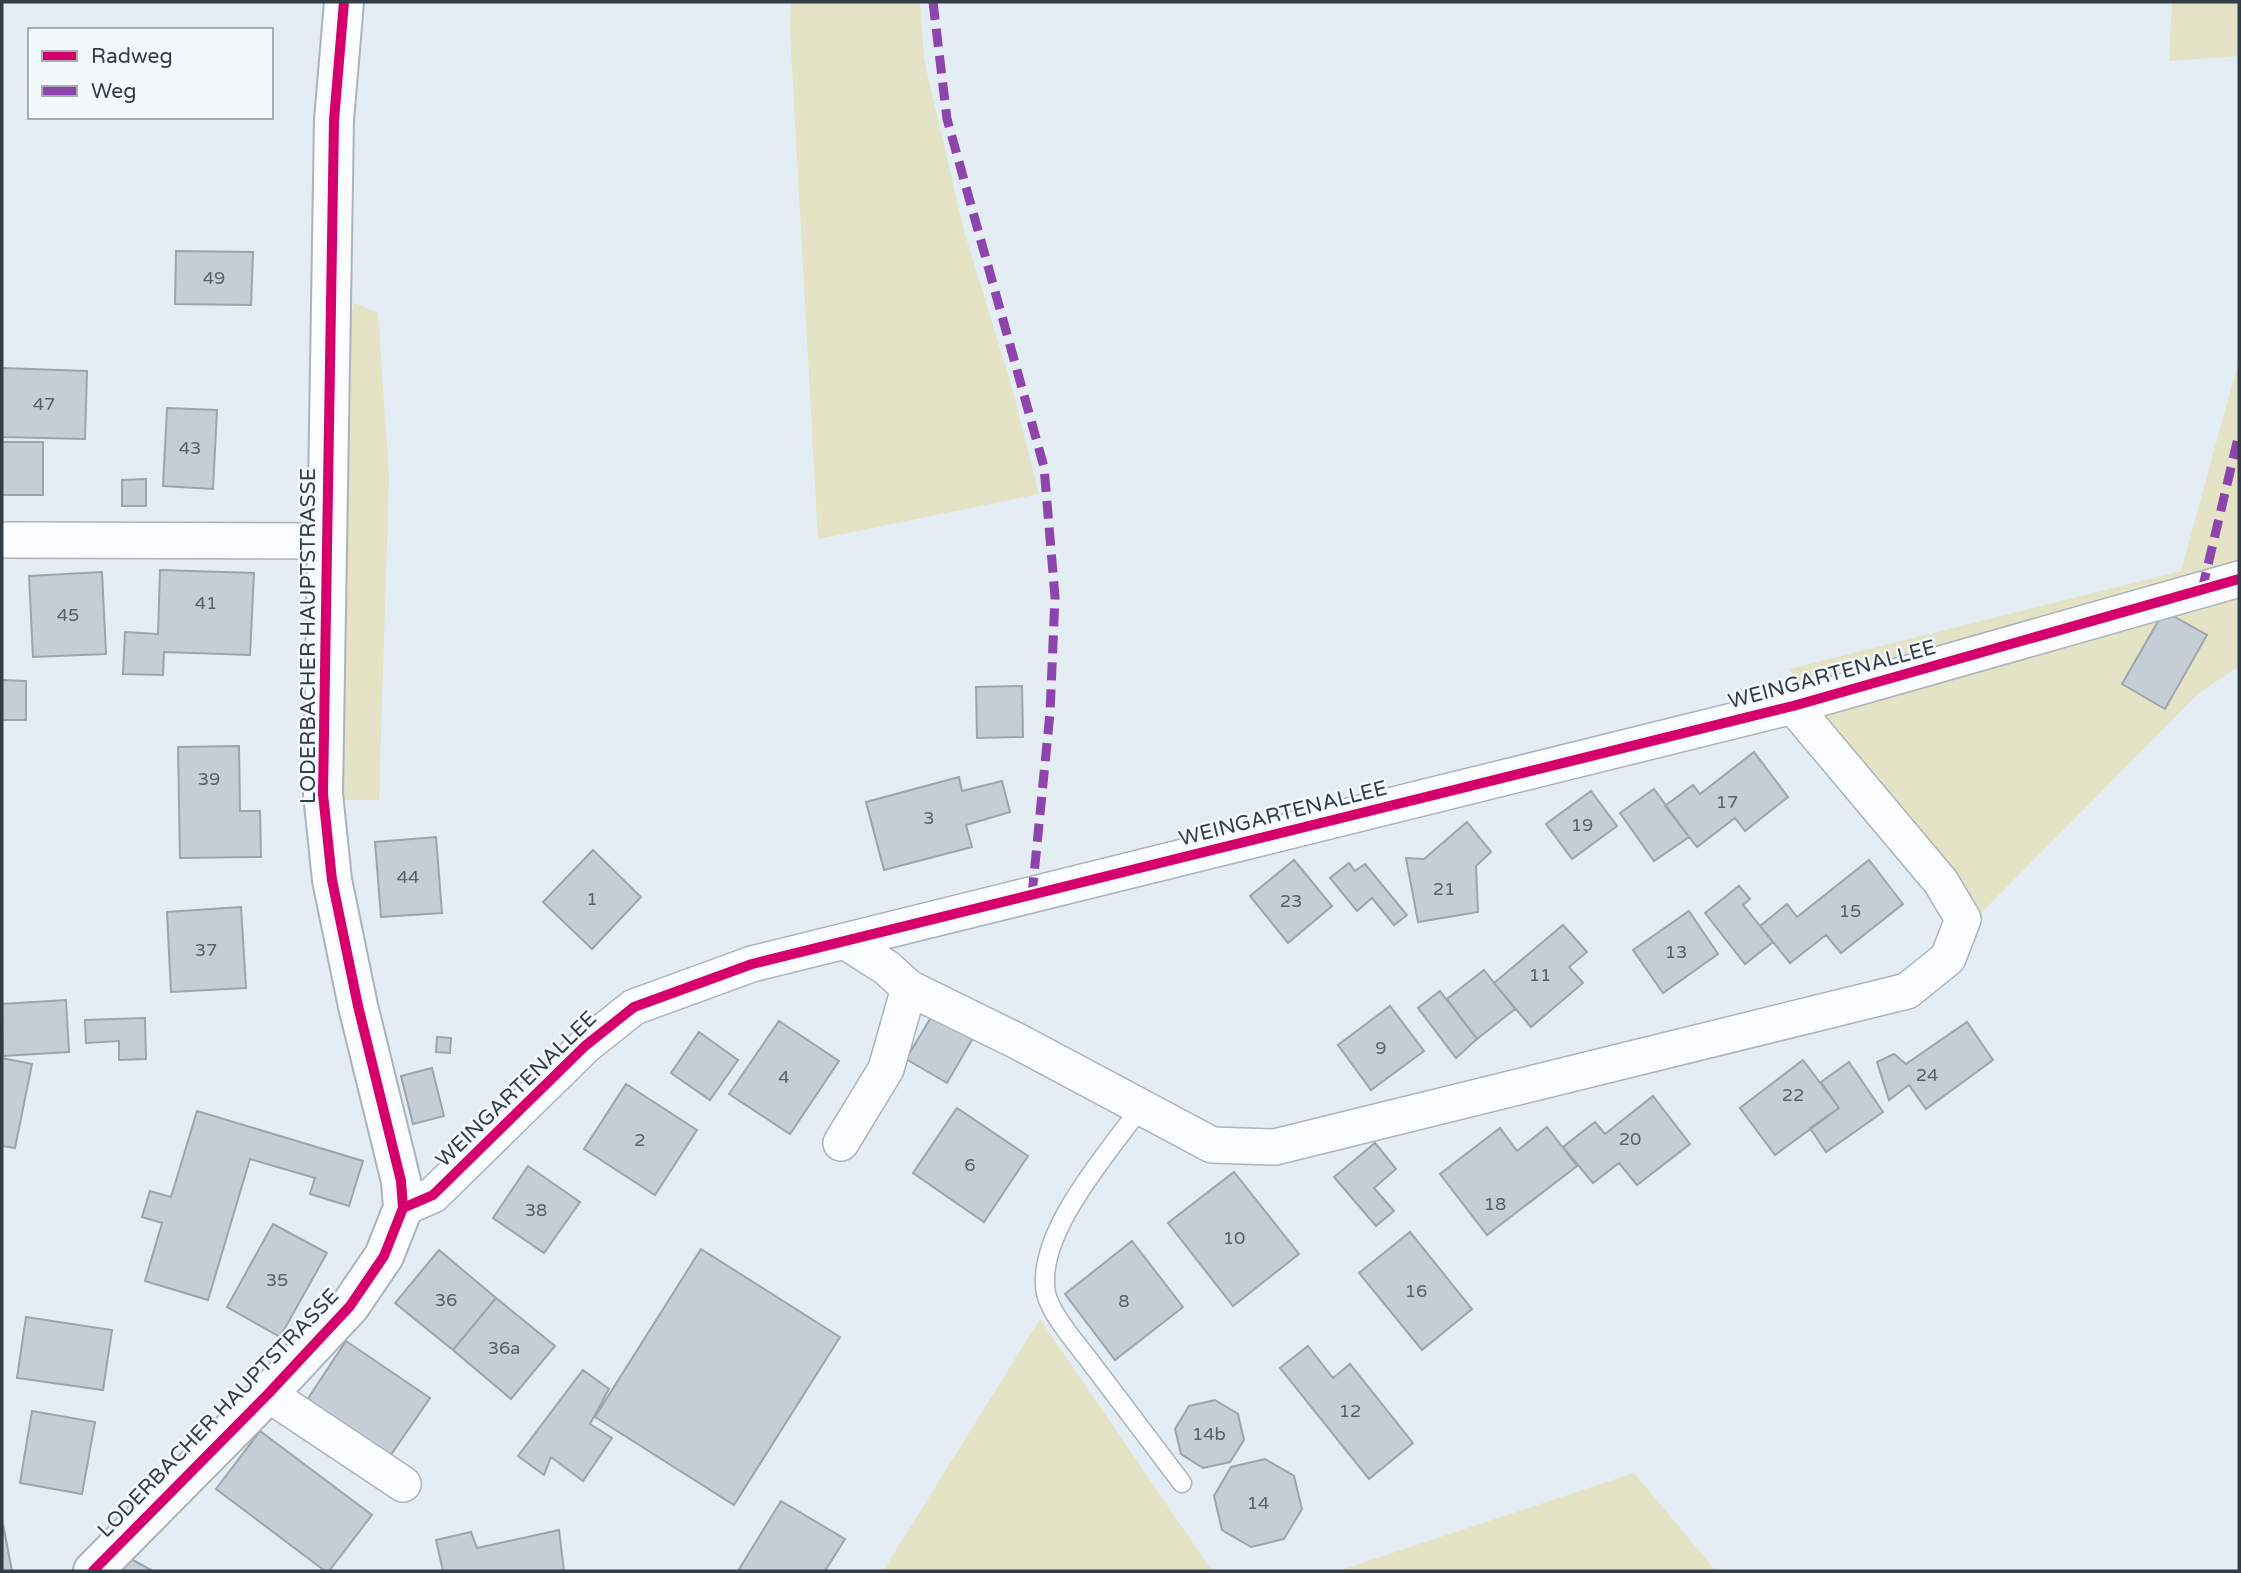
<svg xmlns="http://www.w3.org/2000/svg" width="2241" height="1573" font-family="'Varela Round',sans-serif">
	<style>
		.green { fill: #e4e3c5 }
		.building { fill: #c5ced6; stroke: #9ca4ac; stroke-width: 2 }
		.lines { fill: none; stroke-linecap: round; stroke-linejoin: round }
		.service-casing { stroke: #abb3bb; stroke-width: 21 }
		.minor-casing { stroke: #abb3bb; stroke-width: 38 }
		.tertiary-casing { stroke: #abb3bb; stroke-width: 42 }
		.service { stroke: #fbfcfd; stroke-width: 18 }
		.minor { stroke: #fbfcfd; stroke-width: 35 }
		.tertiary { stroke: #fbfcfd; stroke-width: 38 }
		.quiet { stroke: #8e44ad; stroke-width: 9; stroke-dasharray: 18 9; stroke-linecap: butt }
		.cycleway-casing { stroke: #f3f8fd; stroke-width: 15 }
		.cycleway { stroke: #d6006c; stroke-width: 10 }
		.labels { text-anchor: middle; stroke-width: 5; stroke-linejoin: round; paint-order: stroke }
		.number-label { font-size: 18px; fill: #58616b }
		.street-label { font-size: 21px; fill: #333d47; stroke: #f3f8fd }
	</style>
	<rect width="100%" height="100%" fill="#e4ecf4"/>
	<path class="green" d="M791 2H920L924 59 964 231 1011 384 1039 494 818 539 790 30Z
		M2172 2H2239V56L2169 61Z
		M354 303 378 313 389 477 379 800H340L347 341Z
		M2239 360V666L2199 693 1979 915 1789 669 2181 571Z
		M1040 1319 1212 1571H883Z
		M1634 1473 1716 1571H1338Z"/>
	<path class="building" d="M176 251 253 252 251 305 175 304Z
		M2 368 87 371 85 439 2 437Z
		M167 408 217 410 213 489 163 486Z
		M2 442H43V495H2Z
		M146 479V506H122V480Z
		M160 570 254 573 250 655 164 652 163 675 123 674 125 632 158 634Z
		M102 572 106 654 33 657 29 576Z
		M2164 611 2207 635 2165 709 2122 684Z
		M2 680 26 681V720H2Z
		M1022 686 1023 737 977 738 976 687Z
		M239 746 240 811H260L261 857 180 858 178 747Z
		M1754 752 1788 797 1745 831 1735 818 1697 847 1665 806 1693 785 1700 794Z
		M959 777 962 791 1002 781 1010 812 966 825 972 847 884 870 866 802Z
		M1654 789 1689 837 1654 861 1620 813Z
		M1591 791 1617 826 1572 859 1546 824Z
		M1467 822 1491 852 1476 866 1478 912 1418 922 1406 858 1424 859Z
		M436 837 442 913 381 917 375 842Z
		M593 850 641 897 592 949 543 902Z
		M1294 860 1332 906 1288 943 1250 896Z
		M1869 860 1903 904 1841 953 1826 935 1790 963 1760 926 1787 904 1797 917Z
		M1349 863 1355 871 1365 864 1407 915 1394 925 1372 898 1357 911 1330 878Z
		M1739 886 1750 899 1743 905 1773 942 1745 964 1705 913Z
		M241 907 246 988 171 992 167 912Z
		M1689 911 1718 954 1663 993 1633 950Z
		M1563 925 1587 952 1569 967 1583 983 1531 1027 1494 983Z
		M1484 970 1515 1009 1477 1039 1447 999Z
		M1440 991 1477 1039 1456 1058 1418 1008Z
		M66 1000 69 1052 3 1056 2 1004Z
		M1390 1006 1424 1051 1371 1090 1338 1045Z
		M933 1014 973 1038 947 1083 906 1059Z
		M145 1018 146 1059 119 1060V1041L86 1043 85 1020Z
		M779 1021 839 1061 790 1134 729 1094Z
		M1967 1022 1993 1060 1926 1109 1909 1085 1889 1100 1877 1062 1894 1054 1906 1064Z
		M699 1032 738 1060 710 1100 671 1073Z
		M437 1037 451 1038 450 1053 436 1052Z
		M2 1058 32 1064 15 1148 2 1146Z
		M1803 1060 1839 1108 1775 1155 1740 1108Z
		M1849 1062 1883 1112 1826 1152 1810 1128 1839 1108 1821 1082Z
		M432 1068 444 1116 413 1124 401 1076Z
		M626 1084 697 1130 655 1195 584 1149Z
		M1653 1096 1690 1144 1637 1185 1619 1163 1593 1183 1563 1147 1595 1122 1605 1134Z
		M957 1108 1028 1156 984 1222 913 1173Z
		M197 1111 363 1161 349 1206 310 1194 315 1178 250 1159 208 1300 145 1281 162 1223 142 1217 150 1191 171 1197Z
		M1547 1127 1577 1166 1487 1235 1440 1174 1500 1128 1517 1151Z
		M1375 1143 1396 1169 1374 1188 1394 1211 1376 1226 1334 1177Z
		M528 1166 580 1202 544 1253 493 1218Z
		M1234 1172 1299 1254 1233 1306 1168 1223Z
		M273 1224 327 1253 280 1337 227 1307Z
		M1410 1232 1472 1309 1422 1350 1359 1273Z
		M1132 1241 1183 1307 1115 1360 1065 1294Z
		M701 1249 840 1337 734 1505 595 1417Z
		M439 1250 496 1298 453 1350 395 1303Z
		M496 1298 555 1346 511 1399 453 1350Z
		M26 1317 112 1330 103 1390 17 1378Z
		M346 1341 430 1398 390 1456 307 1400Z
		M1308 1346 1333 1378 1350 1364 1413 1443 1369 1479 1280 1368Z
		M583 1370 609 1389 590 1424 612 1438 583 1481 551 1457 544 1475 518 1456Z
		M1215 1400 1238 1414 1244 1440 1230 1462 1203 1468 1181 1454 1175 1429 1189 1406Z
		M32 1411 95 1422 82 1494 20 1483Z
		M260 1431 372 1515 329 1571H325L216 1489Z
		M1265 1459 1294 1476 1302 1509 1284 1539 1251 1547 1222 1530 1214 1496 1231 1467Z
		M781 1501 845 1539 825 1571H738Z
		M3 1524 12 1571H2Z
		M559 1530 564 1571H443L436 1540 471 1532 477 1548Z
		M129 1558 153 1571H122Z"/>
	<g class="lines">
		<g class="service-casing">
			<path id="service" d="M1141 1107C1108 1153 1035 1234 1046 1293 1050 1313 1076 1343 1089 1360 1120 1401 1151 1442 1182 1483"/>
		</g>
		<g class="minor-casing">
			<path id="minor" d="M7 540 326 541
				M845 941 887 968 909 988 1017 1041 1212 1145 1275 1147 1907 991 1948 958 1963 919 1941 882 1793 706
				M841 1143 886 1069 909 988
				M403 1208 433 1195 585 1046 634 1007 752 964 1793 706 2239 579
				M268 1394 403 1484"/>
		</g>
		<g class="tertiary-casing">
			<path id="tertiary" d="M93 1571 268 1394 350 1306 384 1256 403 1208 401 1181 358 1006 332 880 323 794 334 120 344 2"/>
		</g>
		<use href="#service" class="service"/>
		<use href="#minor" class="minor"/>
		<use href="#tertiary" class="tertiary"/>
		<path class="quiet" d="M933 2 947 119 1044 467 1055 597 1050 713 1032 895
			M2202 590 2239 434"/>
		<g class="cycleway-casing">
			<path id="cycleway" d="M403 1208 433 1195 585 1046 634 1007 752 964 1793 706 2239 579
				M93 1571 268 1394 350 1306 384 1256 403 1208 401 1181 358 1006 332 880 323 794 334 120 344 2"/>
		</g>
		<use href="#cycleway" class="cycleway"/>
	</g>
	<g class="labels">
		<g class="number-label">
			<text x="214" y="284">49</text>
			<text x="44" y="410">47</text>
			<text x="190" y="454">43</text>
			<text x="206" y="609">41</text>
			<text x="68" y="621">45</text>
			<text x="209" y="785">39</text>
			<text x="1727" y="808">17</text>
			<text x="929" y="824">3</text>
			<text x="1582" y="831">19</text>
			<text x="408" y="883">44</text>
			<text x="1444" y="895">21</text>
			<text x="592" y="905">1</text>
			<text x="1291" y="907">23</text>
			<text x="1850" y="917">15</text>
			<text x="206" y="956">37</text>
			<text x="1676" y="958">13</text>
			<text x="1540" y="981">11</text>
			<text x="1381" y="1054">9</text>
			<text x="1927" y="1081">24</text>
			<text x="784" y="1083">4</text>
			<text x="1793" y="1101">22</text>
			<text x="1630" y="1145">20</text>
			<text x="640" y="1146">2</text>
			<text x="970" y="1171">6</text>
			<text x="1495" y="1210">18</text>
			<text x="536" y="1216">38</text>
			<text x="1234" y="1244">10</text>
			<text x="277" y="1286">35</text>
			<text x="1416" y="1297">16</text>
			<text x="446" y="1306">36</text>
			<text x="1124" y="1307">8</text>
			<text x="504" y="1354">36a</text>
			<text x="1350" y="1417">12</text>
			<text x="1209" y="1440">14b</text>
			<text x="1258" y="1509">14</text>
		</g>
		<g class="street-label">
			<text transform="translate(308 636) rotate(-90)" y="7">LODERBACHER HAUPTSTRASSE</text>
			<text transform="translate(1832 674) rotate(-15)" y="7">WEINGARTENALLEE</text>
			<text transform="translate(1283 813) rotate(-14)" y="7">WEINGARTENALLEE</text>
			<text transform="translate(516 1089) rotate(-44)" y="7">WEINGARTENALLEE</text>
			<text transform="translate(218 1413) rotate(-46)" y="7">LODERBACHER HAUPTSTRASSE</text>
		</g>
	</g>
	<rect width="2241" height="1573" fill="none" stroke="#333d47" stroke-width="7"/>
	<rect x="28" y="28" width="245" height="91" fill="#f3f8fd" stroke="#a6adb4" stroke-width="2"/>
	<rect x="42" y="51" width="35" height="10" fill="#d6006c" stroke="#a6adb4" stroke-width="2"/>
	<text x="91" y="63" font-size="21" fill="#333d47">Radweg</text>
	<rect x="42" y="86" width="35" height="10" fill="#8e44ad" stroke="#a6adb4" stroke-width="2"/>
	<text x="91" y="98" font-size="21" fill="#333d47">Weg</text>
</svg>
